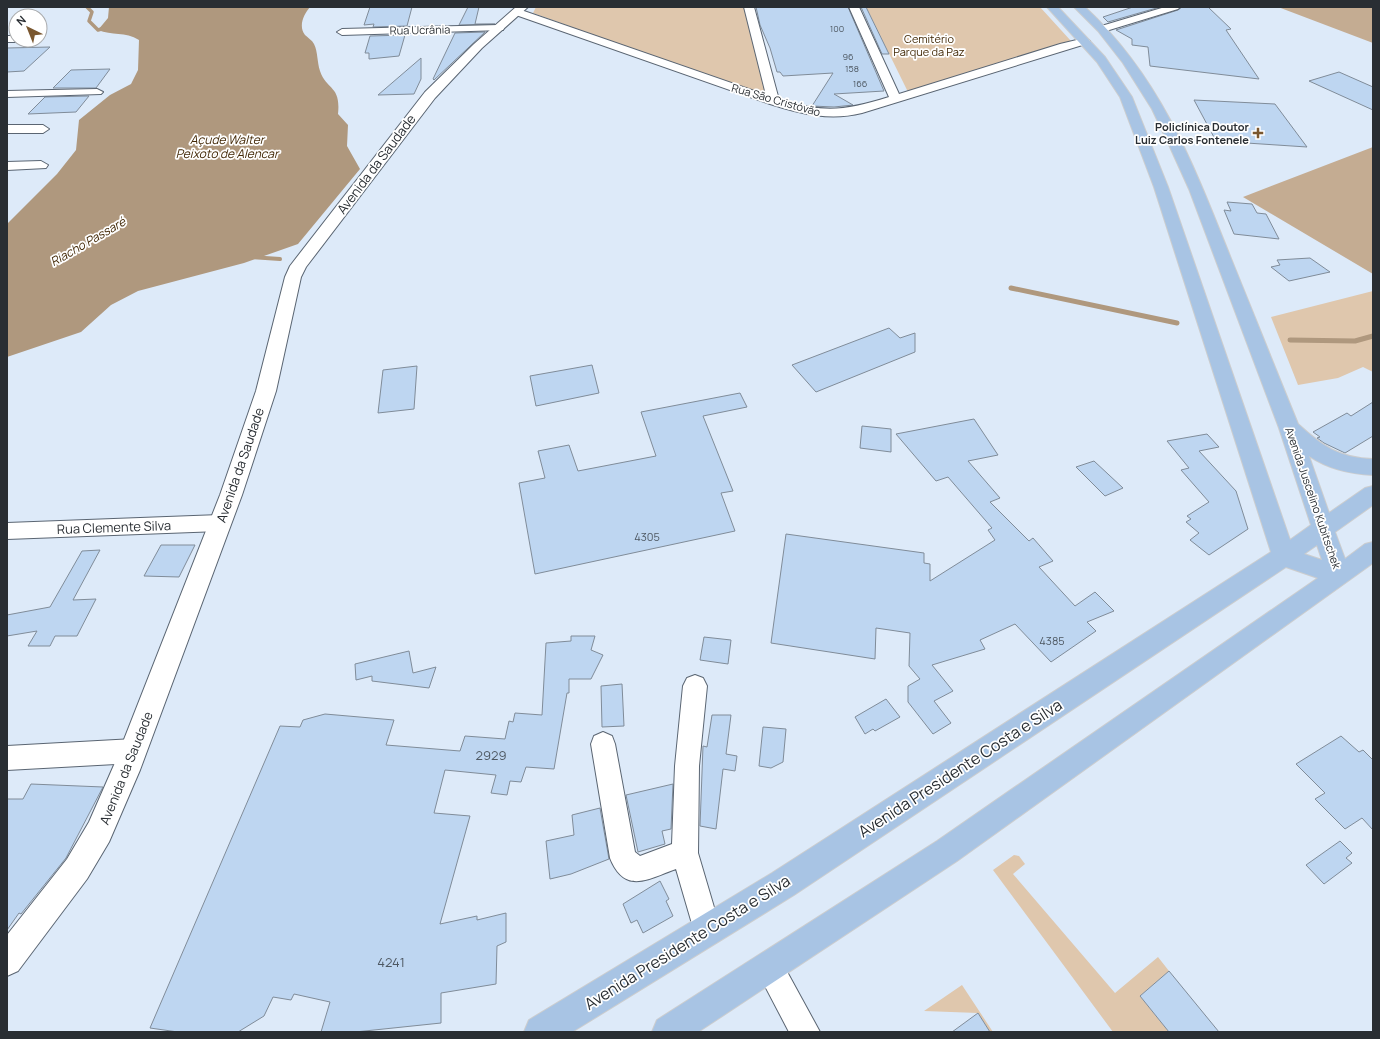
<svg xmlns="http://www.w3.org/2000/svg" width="1380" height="1039" font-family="Manrope,sans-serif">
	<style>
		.green { fill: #dfc7ad }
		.forest { fill: #c4ac92 }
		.water { fill: #af987e }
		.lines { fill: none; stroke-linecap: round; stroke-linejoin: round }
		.stream-far2 { stroke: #af987e; stroke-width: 3.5 }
		.stream-far1 { stroke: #af987e; stroke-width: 4 }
		.stream { stroke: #af987e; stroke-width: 5 }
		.building { fill: #bed6f1; stroke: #808c99 }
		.minor-casing { stroke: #5a6572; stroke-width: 2 }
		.tertiary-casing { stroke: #5a6572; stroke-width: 2 }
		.primary-casing { stroke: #cccdce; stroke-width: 2 }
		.minor { fill: #fff; fill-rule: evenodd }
		.tertiary { fill: #fff; fill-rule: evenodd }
		.primary { fill: #a8c4e4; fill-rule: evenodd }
		.poi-dot { fill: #7a572f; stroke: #fff; stroke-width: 1.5 }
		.labels { text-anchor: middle; stroke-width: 3.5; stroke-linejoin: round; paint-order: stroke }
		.far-number-label { font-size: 9px; fill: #4e5862 }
		.far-street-label { font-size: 11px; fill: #292e33; stroke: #fff }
		.far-park-label { font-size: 11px; fill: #422906; stroke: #fff }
		.far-poi-label { font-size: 11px; font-weight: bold; fill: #292e33; stroke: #fff; text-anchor: end }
		.number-label { font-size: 11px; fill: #4e5862 }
		.far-water-label { font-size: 12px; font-style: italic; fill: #432907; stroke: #fff }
		.street-label { font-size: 13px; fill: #292e33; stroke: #fff }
		.near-number-label { font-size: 13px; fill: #4e5862 }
		.near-street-label { font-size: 16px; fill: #292e33; stroke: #fff }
	</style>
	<rect width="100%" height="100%" fill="#ddeaf9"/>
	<path class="green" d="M536 7H744L770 94 762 96 533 13Z
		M866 7H1040L1071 41 908 92Z
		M1373 291V372L1363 367 1338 378 1298 385 1271 317Z
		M1014 855 1019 856 1025 864 1013 874 1115 993 1158 957 1169 971 1140 996 1169 1032H1113L993 870Z
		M962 985 993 1032H990L978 1013 924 1011Z"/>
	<path class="forest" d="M1279 7H1373V43L1278 7Z
		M1373 147V274L1243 197Z"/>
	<path class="water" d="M109 7H310C304 14 298 26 305 35 308 38 312 40 314 44 318 52 317 62 320 71 327 91 341 85 338 114L348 125 347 146 360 169 298 244 244 263 138 291 111 305 81 332 7 357V224L57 174 76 150 79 120 110 95 131 84 138 70 139 40C125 31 112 36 98 30L108 18Z"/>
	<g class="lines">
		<path class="stream-far2" d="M87 7 92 12 89 21 98 30 105 28"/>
		<path class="stream-far1" d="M252 257 280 259"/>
		<path class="stream" d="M1011 288 1177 323
			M1290 340 1355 341 1373 336"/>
	</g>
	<path class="building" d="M370 7H412L407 26 373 27 374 24 364 25Z
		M468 7H479L475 24H495L459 25Z
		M756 7H848L884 91 834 94 853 105 834 107 812 106 833 73 783 76 780 72H777L770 48 760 25Z
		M861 7H866L889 54H882Z
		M1133 7H1160L1108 22 1103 17Z
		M1182 7H1208L1231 29 1226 30 1259 79 1150 66 1148 47 1132 45V39L1116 30 1178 10Z
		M485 32 434 80 433 79 455 33Z
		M405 35 399 56 369 59V53H365L370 36Z
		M50 47 24 71 7 72V48Z
		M421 58V79L414 94 378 95Z
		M110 69 96 88H53L71 70Z
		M1339 72 1373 87V110L1309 81Z
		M89 96 76 112 28 114 45 97Z
		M1194 100 1275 104 1307 147 1216 141Z
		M1227 202 1252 204 1257 213 1266 214 1279 239 1234 234 1224 210 1231 211Z
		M1310 258 1330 272 1289 281 1271 267 1280 265 1277 260Z
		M889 328 900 338 915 333V352L816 392 792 365Z
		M592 365 599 393 536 406 530 376Z
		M417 366 414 409 378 413 383 370Z
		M740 393 747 407 703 416 733 491 721 493 735 531 535 574 519 483 545 478 538 451 569 445 578 471 656 456 641 412Z
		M1373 402V436L1345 453 1324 443 1317 438 1320 437 1313 432 1347 413 1351 416Z
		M974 419 998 455 968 461 1000 498 990 502 1029 541 1033 538 1053 561 1039 567 1075 606 1095 592 1114 611 1087 622 1096 631 1051 662 1015 624 980 640 985 649 932 665 953 691 934 701 951 723 933 734 908 702V686L920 679 909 666 910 633 876 628 875 659 771 643 786 534 924 553V563L930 564V581L995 540 988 530 992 528 948 477 936 481 896 434Z
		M862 426 891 429V452L860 448Z
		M1207 434 1219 447 1199 451 1236 491 1248 529 1209 555 1190 540 1199 533 1186 522 1191 519 1187 516 1209 502 1181 470 1189 468 1167 441Z
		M1094 461 1123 488 1105 496 1076 467Z
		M161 545H195L179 577 144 576Z
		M100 550 73 600 96 599 77 636H55L50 646H28L37 631 7 636V615L50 607 82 551Z
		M571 636H595L591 650 603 655 591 679H569V693H567L554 769 526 767 521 782 510 781 507 795 491 793 496 775 445 770 434 813 470 816 440 924 477 916V920L506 913V942L497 946 496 984 441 993V1023L355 1032H321L330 1002 294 994 291 1000 273 997 264 1016 238 1032H178L150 1028 280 726 300 727 303 720 325 714 394 720 386 745 460 751 465 736 505 739 509 721 513 722 515 713 542 715 546 643 571 641Z
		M704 637 731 640 728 664 700 660Z
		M409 651 413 673 436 667 429 688 372 681V676L356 680 355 664Z
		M622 684 624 726 602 727 601 686Z
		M886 699 900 717 875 731 873 729 865 734 855 717Z
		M712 715H731L726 754 737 756 735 771 723 769 716 829 700 826 703 746 707 747Z
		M763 727 786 729 783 762 771 768 759 766Z
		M1341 736 1359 752 1363 750 1373 760V830L1362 818 1345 829 1315 799 1325 793 1296 764Z
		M31 784 103 787 66 858 21 914 19 913 7 930V799H23Z
		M673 784 671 829 662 831 665 844 638 852 626 795Z
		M600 808 609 859 571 874 550 879 546 841 574 835 572 815Z
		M1340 841 1352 853 1346 858 1352 863 1324 884 1306 865Z
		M660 881 669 899 666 901 673 916 643 933 637 920 631 923 623 904Z
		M1169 971 1219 1032H1169L1140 996Z
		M978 1013 990 1032H952Z"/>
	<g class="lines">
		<g class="minor-casing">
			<path id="minor" d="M744 7H754L779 100C825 113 844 111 889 97L849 7H859L899 94 1060 44 1085 38 1090 41 1089 43 862 113C830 121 801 114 770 104L513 14 512 12 513 10H521L766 95Z
				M1165 7H1180L1178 9 1106 31 1102 32 1097 29 1098 27Z
				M499 25 504 28 503 30 342 35 337 32 342 29Z
				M7 36H16V40H21L16 42H7Z
				M97 89 103 92 101 94 7 97V91Z
				M7 125H43L49 129 43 133H7Z
				M41 161 48 165 46 168 7 170V162Z
				M220 515 227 517 230 523 227 529 220 531 7 539V523Z
				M695 675 703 678 707 686 699 766 698 853 721 931 717 941 707 945 697 941 676 869C648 879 625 895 610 858L591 744 594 736 603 732 612 736 615 744 635 852 640 856 672 844 675 766 683 686 687 678Z
				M134 739 143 743 146 751 143 759 134 763 7 770V746Z
				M769 953 779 957 820 1032H789L755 967 759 957Z"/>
		</g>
		<g class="tertiary-casing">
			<path id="tertiary" d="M516 7H528L482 48 435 98 306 267 301 277 276 391 242 495 140 770 109 842 87 879 18 971 7 976V935L67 859 89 822 114 765 220 495 256 391 285 277 290 266 425 92 474 44Z"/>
		</g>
		<g class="primary-casing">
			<path id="primary" d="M1047 7H1058L1105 57 1132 97 1168 187 1290 540 1311 525 1279 428 1189 189 1170 147 1152 109 1123 63 1098 31 1074 7H1085C1160 77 1193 163 1230 256 1253 312 1275 368 1298 424 1322 446 1339 458 1373 459V475C1350 474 1328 469 1309 456L1329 513 1365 488 1373 486V505L1335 532 1345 559 1365 544 1373 542V563L957 861 698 1032H652L657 1020 937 841 1318 578 1286 567 794 895 572 1032H524L529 1020 772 873 1271 552 1154 187 1120 97 1097 62ZM1317 545 1322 560 1304 554Z"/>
		</g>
		<use href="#minor" class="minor"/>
		<use href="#tertiary" class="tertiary"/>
		<use href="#primary" class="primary"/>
	</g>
	<path class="poi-dot" d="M1256 127h4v4h4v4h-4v4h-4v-4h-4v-4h4z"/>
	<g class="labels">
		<g class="far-number-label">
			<text x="837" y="32">100</text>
			<text x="848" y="60">96</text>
			<text x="852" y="72">158</text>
			<text x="860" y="87">166</text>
		</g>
		<g class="far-street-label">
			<text transform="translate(420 30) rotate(-1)" y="4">Rua Ucrânia</text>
			<text transform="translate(776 100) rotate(16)" y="4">Rua São Cristóvão</text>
			<text transform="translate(1313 498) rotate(71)" y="4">Avenida Juscelino Kubitschek</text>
		</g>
		<g class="far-park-label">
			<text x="929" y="43">Cemitério<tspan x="929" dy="13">Parque da Paz</tspan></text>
		</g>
		<g class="far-poi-label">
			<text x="1249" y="131">Policlínica Doutor<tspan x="1249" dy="13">Luiz Carlos Fontenele</tspan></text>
		</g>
		<g class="number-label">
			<text x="647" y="541">4305</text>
			<text x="1052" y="645">4385</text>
		</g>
		<g class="far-water-label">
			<text x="227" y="144">Açude Walter<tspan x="227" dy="14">Peixoto de Alencar</tspan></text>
			<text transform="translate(88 242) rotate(-30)" y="4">Riacho Passaré</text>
		</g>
		<g class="street-label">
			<text transform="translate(376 164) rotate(-53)" y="5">Avenida da Saudade</text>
			<text transform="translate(240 465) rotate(-71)" y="5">Avenida da Saudade</text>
			<text transform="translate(114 527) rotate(-2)" y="5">Rua Clemente Silva</text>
			<text transform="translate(126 768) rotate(-68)" y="5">Avenida da Saudade</text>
		</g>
		<g class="near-number-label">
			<text x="491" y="760">2929</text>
			<text x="391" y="967">4241</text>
		</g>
		<g class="near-street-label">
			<text transform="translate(960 768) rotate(-33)" y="6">Avenida Presidente Costa e Silva</text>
			<text transform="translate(687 942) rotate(-32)" y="6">Avenida Presidente Costa e Silva</text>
		</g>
	</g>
	<rect width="1380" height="1039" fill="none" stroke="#292e33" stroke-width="16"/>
	<g transform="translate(28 28) rotate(317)"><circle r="19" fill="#ffffff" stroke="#a9abad"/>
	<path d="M0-3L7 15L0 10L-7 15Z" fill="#7a572f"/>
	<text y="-6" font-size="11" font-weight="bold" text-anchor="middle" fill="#292e33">N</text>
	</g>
</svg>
